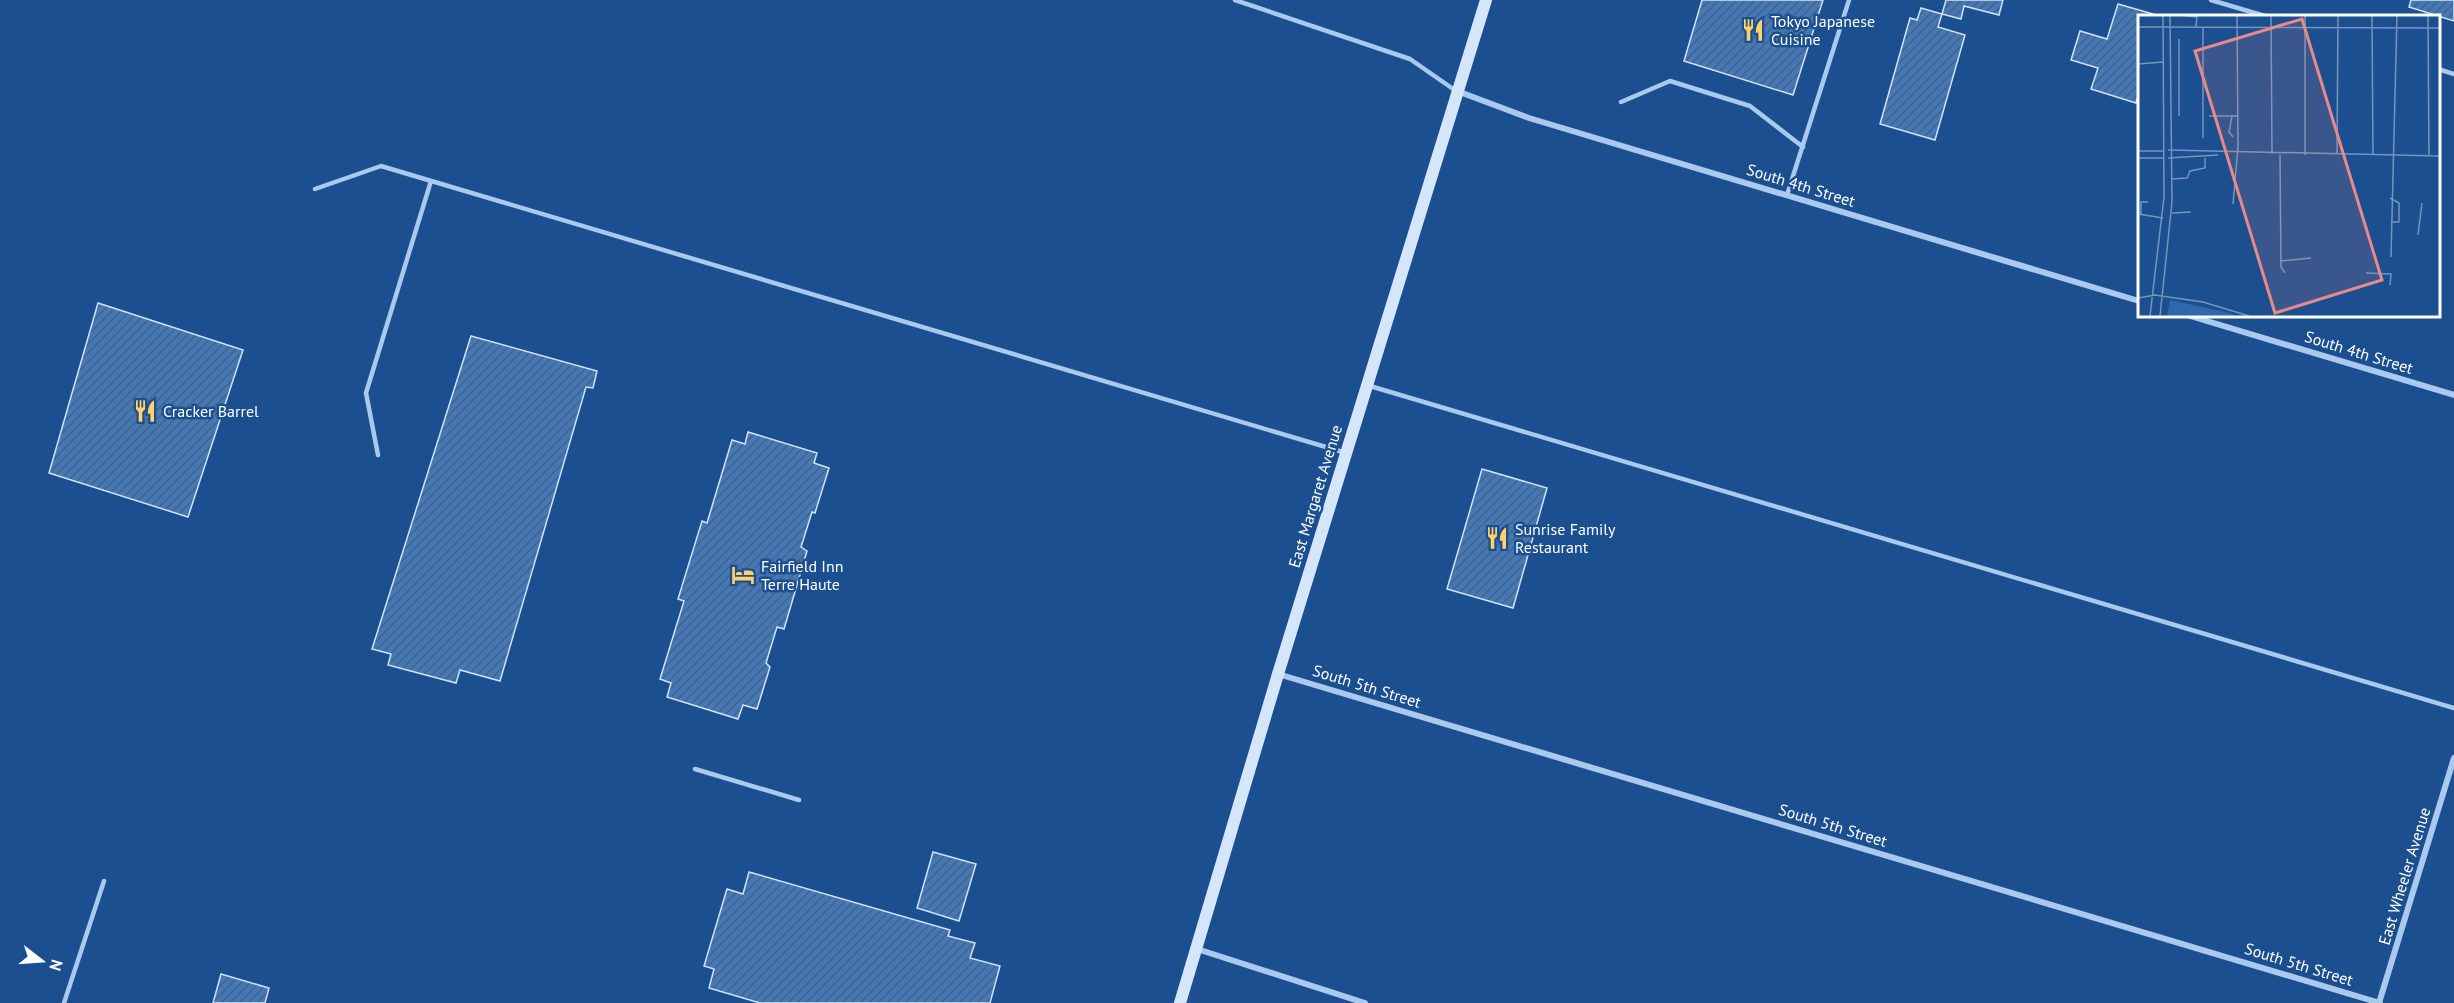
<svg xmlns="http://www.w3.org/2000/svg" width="2454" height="1003" font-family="'PT Sans',sans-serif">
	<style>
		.building { fill: url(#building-hatch); stroke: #cfe3fa; stroke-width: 1.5 }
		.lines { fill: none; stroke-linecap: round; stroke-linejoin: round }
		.service { stroke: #a9c9ee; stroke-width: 4.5 }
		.minor { stroke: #a9c9ee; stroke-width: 6 }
		.secondary { stroke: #d6e6fa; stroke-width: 12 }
		.labels { text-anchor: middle; stroke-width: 5; stroke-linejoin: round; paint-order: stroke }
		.poi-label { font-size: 16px; fill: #fff; stroke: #1b4f8f; text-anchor: start }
		.street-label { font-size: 16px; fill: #fff; stroke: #1b4f8f }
		.inset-road { fill: none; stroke: #7695bc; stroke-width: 1.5 }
		.view { fill: #e88989; fill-opacity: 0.15; stroke: #e88989; stroke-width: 3 }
		.inset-edge { fill: none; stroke: #fff; stroke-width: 3 }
	</style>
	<defs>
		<pattern id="building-hatch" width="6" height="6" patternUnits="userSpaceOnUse" patternTransform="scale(1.5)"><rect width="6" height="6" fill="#4478b7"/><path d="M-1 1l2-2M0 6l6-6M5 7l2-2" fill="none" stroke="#486282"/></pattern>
	</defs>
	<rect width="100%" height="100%" fill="#1b4f8f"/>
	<path class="building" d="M1702 0H1823L1793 95 1684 61Z
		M1946 0H2003L1999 15 1964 6 1961 19 1942 14Z
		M2411 0H2454V21L2409 7Z
		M2118 4 2160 16H2139V93L2136 103 2091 89 2098 68 2071 60 2080 31 2107 39Z
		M1921 8 1942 14 1938 27 1965 35 1935 140 1880 124 1910 18 1917 20Z
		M98 303 243 350 188 517 49 473Z
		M471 336 597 371 593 388 586 387 500 681 460 670 456 683 388 665 391 654 372 649Z
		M748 432 817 453 814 463 829 468 815 513 812 512 801 547 807 551 784 629 777 627 766 663 770 667 757 709 743 705 738 719 667 697 671 683 660 679 684 601 678 599 702 521 707 523 732 440 745 444Z
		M1482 469 1547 488 1513 608 1447 589Z
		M933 852 976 864 959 921 917 908Z
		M749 872 950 930 948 936 975 943 970 958 1000 966 990 1003H760L709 988 714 969 704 966 727 889 743 894Z
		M221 974 269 988 265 1003H213Z"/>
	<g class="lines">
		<path class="service" d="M1235 0 1410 59 1456 91
			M2211 0 2265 16
			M2438 69 2454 74
			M1621 102 1670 81 1750 106 1803 147
			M315 189 381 166 1346 453
			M1787 195 1849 0
			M1370 386 2454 708
			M378 455 366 393 431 181
			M695 769 799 800
			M64 1003 104 881"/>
		<path class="minor" d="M1457 91 1529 118 2139 301
			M2187 315 2454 395
			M1278 674 2380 1003
			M1197 949 1365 1003
			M2379 1003 2454 758"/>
		<path class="secondary" d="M1180 1003 1278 674 1486 0"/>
	</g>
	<defs>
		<g id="restaurant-bare" transform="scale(1.8)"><path d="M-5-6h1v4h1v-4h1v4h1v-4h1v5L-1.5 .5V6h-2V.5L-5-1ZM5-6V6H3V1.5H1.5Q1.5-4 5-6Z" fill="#ffd166" stroke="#1b4f8f" stroke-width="2.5" paint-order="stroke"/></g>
		<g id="hotel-bare" transform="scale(1.8)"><path d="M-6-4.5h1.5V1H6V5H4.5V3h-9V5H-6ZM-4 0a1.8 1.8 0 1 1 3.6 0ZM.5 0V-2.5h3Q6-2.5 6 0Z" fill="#ffd166" stroke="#1b4f8f" stroke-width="2.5" paint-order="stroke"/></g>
	</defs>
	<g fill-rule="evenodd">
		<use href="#restaurant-bare" x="1753" y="30"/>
		<use href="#restaurant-bare" x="145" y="411"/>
		<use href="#restaurant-bare" x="1497" y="538"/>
		<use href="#hotel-bare" x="743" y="575"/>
	</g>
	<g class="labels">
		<g class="poi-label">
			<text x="1771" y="27">Tokyo Japanese<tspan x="1771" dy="18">Cuisine</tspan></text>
			<text x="163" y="417">Cracker Barrel</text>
			<text x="1515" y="535">Sunrise Family<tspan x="1515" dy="18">Restaurant</tspan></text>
			<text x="761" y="572">Fairfield Inn<tspan x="761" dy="18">Terre Haute</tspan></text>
		</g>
		<g class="street-label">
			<text transform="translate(1801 185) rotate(17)" y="6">South 4th Street</text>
			<text transform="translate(2359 352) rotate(17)" y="6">South 4th Street</text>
			<text transform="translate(1315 496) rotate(-73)" y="6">East Margaret Avenue</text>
			<text transform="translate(1367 686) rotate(17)" y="6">South 5th Street</text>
			<text transform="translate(1833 825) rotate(17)" y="6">South 5th Street</text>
			<text transform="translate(2404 876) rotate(-73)" y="6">East Wheeler Avenue</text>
			<text transform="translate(2299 964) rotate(17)" y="6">South 5th Street</text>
		</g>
	</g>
	<g transform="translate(2138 15)">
		<rect width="302" height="302" fill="#1b4f8f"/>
		<path d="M32 285 83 296 100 301H29Z" fill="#2e69ad"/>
		<path class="inset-road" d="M42 0 59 2 58 12M133 0 134 139M167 0V140M234 0 235 140M290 0 291 141M0 12 302 13M41 24V101M0 49 25 47M71 101H100M94 101 91 117 95 122M65 123V12M30 135 302 141M0 136H25M199 139 200 0M142 140 143 252 147 258M0 143H25M30 143 80 140M34 164 49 163 52 156 67 153V143M252 183 261 188V207H253M95 189 100 131 99 0M34 198 53 197M0 199 25 203M3 199V187H10M280 220 284 188M253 242 259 0M142 246 173 243M228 258 253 259 252 270M0 283 17 280 65 287 111 301M12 301 26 182 25 0M22 301 34 187 32 0"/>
		<path class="view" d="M164 4 244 265 137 298 57 36Z"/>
		<rect width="302" height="302" class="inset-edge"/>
	</g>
	<g transform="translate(42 961) rotate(107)" stroke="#1b4f8f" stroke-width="4.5" paint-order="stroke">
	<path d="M0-4.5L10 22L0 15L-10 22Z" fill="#ffffff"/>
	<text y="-9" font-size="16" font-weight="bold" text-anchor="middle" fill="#ffffff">N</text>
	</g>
</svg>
